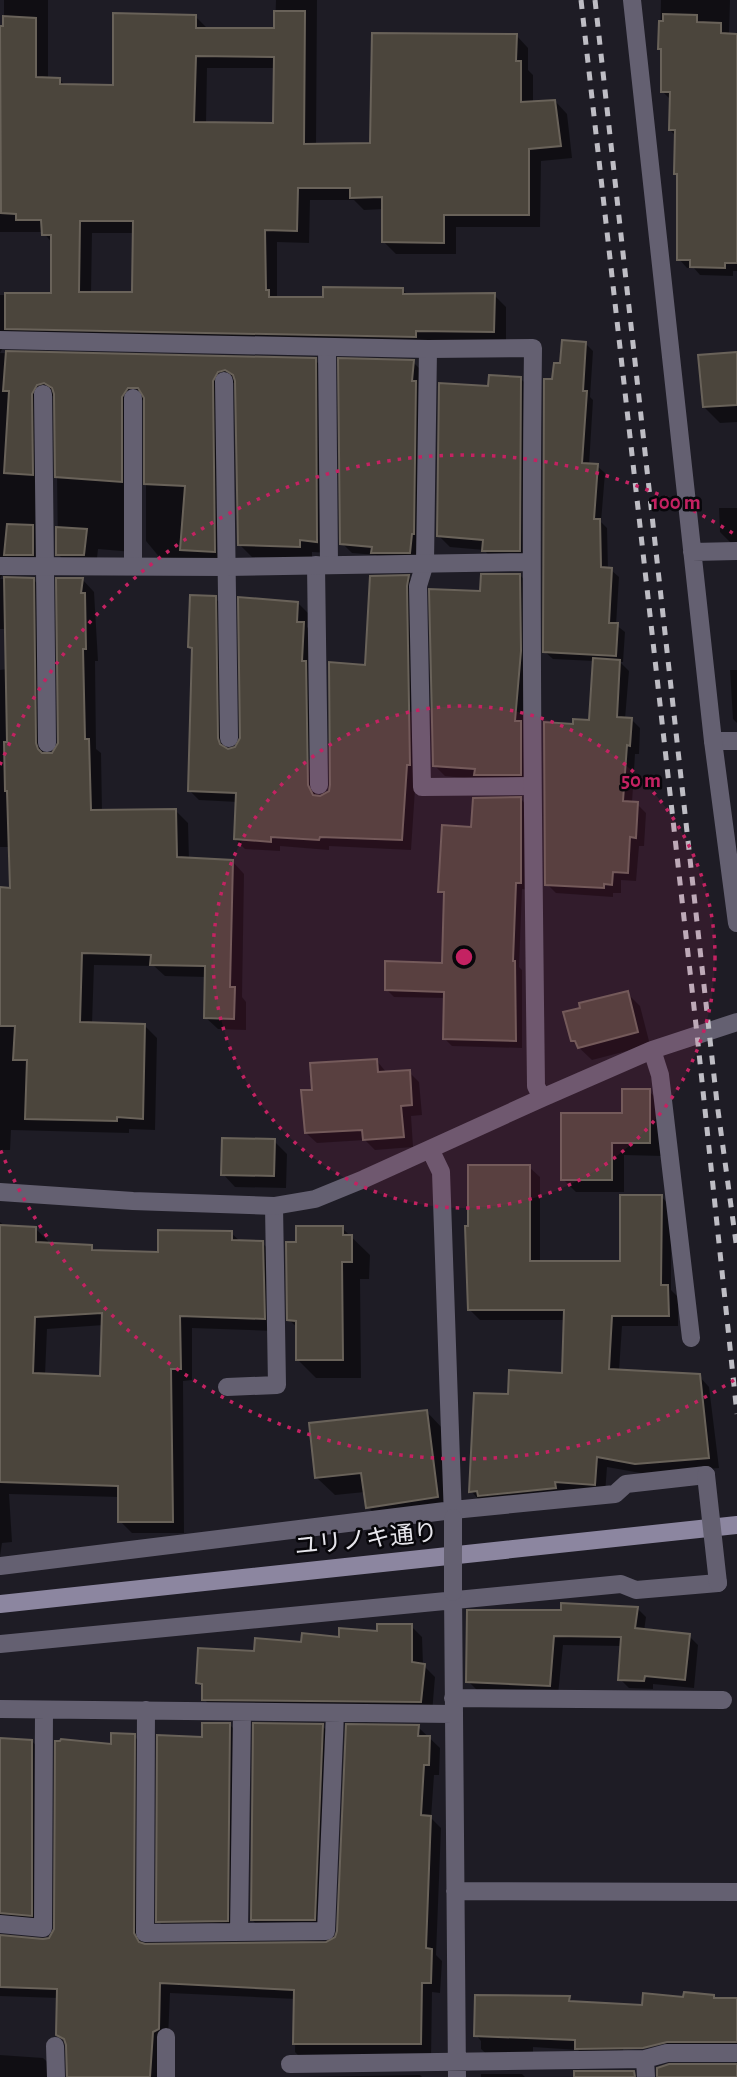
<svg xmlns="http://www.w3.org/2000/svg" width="737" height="2077" font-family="'Alegreya Sans','Noto Sans JP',sans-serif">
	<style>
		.shadow { fill: #0007; fill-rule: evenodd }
		.building { fill: #4b453c; stroke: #696259; stroke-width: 2; fill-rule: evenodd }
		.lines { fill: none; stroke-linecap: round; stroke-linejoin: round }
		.lane { stroke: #646071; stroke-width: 18 }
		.street { stroke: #646071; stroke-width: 18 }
		.secondary { stroke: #8c86a0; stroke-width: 18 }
		.rail { stroke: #bebdc4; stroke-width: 5; stroke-dasharray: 9 9; stroke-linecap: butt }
		.street-bridge { stroke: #646071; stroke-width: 18 }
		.ring { fill: none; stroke: #c42262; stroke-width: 3.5; stroke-dasharray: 3.5 7 }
		.labels { text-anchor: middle; stroke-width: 5; stroke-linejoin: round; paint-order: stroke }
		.street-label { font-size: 24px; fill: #e6e5eb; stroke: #08070b }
		.centre { fill: #c42262; stroke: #08070b; stroke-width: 3.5 }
		.ring-label { font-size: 21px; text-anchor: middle; font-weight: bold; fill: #c42262; stroke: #08070b; stroke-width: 5; stroke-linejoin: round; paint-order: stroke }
	</style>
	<rect width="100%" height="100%" fill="#1e1c25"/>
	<path class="shadow" d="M4 0H48V79H59L66 86 115 87 195 16 208 29 275 30 276 0H317L316 145 372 144 516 35 528 48V70L533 75V103L555 101 567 114 572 158 541 161 540 227H456V254H396L384 242V209L364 210 354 200H310L309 243 277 242V298H325L403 290 408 295H494L506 307V343L6 342 0 353V295H53V244L43 232H0V28H4ZM207 68H275V125L206 124ZM92 233H134V294H91Z
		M661 0H730L729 35H737V271H733V276L700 275 694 268H687L679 259V177L675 173 676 136 670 130 671 100 662 91 663 52 660 49Z
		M586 344 593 351 590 397 593 400 589 465 597 466 605 473 601 522 607 528 608 570H611L619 577 616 625 625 632 623 662H620L629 671 625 719H631L640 728 639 754H635L632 803 637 804 646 813 644 846H639L636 881 621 880V893H613V897L556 893 547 884 591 722 594 661 553 659 545 652 554 381 561 365Z
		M0 353 315 360 327 372 329 553 312 552V559L252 557 239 544 237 381 226 387 227 563 161 559 146 541V398L136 404 133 552 98 549 96 567H70L58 554 56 394 46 400 45 567 6 569 0 579Z
		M737 354V422L720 423 704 407Z
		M413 362 423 372 420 562 383 563 376 555 352 553 342 543Z
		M521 379 532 390 531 561 495 562 484 550 450 547 439 536 489 388Z
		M719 508H737V545H733L720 532Z
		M520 575 530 586 531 785 445 776 435 766 482 593Z
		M408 577 418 587 416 774 411 850 329 846V850L280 846V851L245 849 235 839 238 802 199 800 189 790 194 651 190 647 215 598 225 608 227 749H237L298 603 308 613 307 627 313 633 317 797 326 796 332 785 366 667Z
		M0 579H33L45 592 47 755H53L60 743 82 579 94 592 98 661H95L96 749 101 753 102 811H176L188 823 189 860 232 861 244 874 242 997 246 1002V1030L218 1029 205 1017 206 977 165 976 154 966 94 965 92 1024 145 1026 157 1038 155 1130 129 1129V1133L11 1130 10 1150H1L0 1156V889H12L11 847H0V670L8 669 7 629H0Z
		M730 670H737V723L733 719Z
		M521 799 528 807V890L522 889 519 967 522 970V1048L452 1046 445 1039 446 998 394 997 386 989 443 965 445 896 440 891 473 829Z
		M627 993 640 1006 650 1045 592 1060 572 1041Z
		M376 1060 387 1073 409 1072 419 1082 422 1115 411 1116 413 1147 375 1150 365 1140 317 1143 306 1133 314 1092Z
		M649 1091 662 1104V1156L624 1155V1192H576L563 1179Z
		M274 1141 287 1154 286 1188 235 1187 223 1174Z
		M529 1167 540 1177V1263H622L661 1196 671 1207V1290L678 1297V1326H622L619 1371 699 1376 709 1387 719 1468 646 1474 607 1467 605 1494 481 1502 471 1491 510 1396 564 1375 566 1320H480L469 1309Z
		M0 1222 7 1228 36 1229 48 1241V1244L91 1247 96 1252 159 1254 231 1233 241 1242 262 1243 275 1255 276 1331 192 1328V1380L183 1381 184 1533H132L120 1521 119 1497 9 1494 12 1542 2 1543 0 1556ZM104 1325 102 1377 45 1375 47 1329Z
		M342 1228 370 1255 369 1279H360L361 1378H316L298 1360V1328L289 1320Z
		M427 1412 444 1430 454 1514 385 1524 368 1507 365 1492 335 1495 317 1478Z
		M637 1608 646 1617 644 1631 689 1636 698 1645 694 1688 653 1684V1689L629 1688 620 1679 622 1646 563 1645 558 1695 477 1690 468 1681 469 1612Z
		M411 1626 422 1637 423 1665 435 1677 432 1713 215 1710 204 1699V1689L198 1683 303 1644 379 1633Z
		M230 1725 237 1732 234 1927 166 1928 158 1921 203 1739Z
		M322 1726 331 1734 323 1927 261 1928 252 1920Z
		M418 1727 440 1748 439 1775H434L431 1818 441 1828 436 1955 442 1961 440 1993 432 1992 431 2060 305 2062 295 2052 296 1999 170 1993 168 2039 160 2077H69L68 2044 58 2034V1998L0 1996V1937L50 1939 56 1929 112 1746 134 1736 144 1746 143 1945 333 1942Z
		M0 1740 32 1741 42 1752 41 1925 0 1930Z
		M714 1996 717 1999 737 2000V2052L675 2053 664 2042 685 1999Z
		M569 1998 574 2003 624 2016 623 2059H588L578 2050 533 2047V2060H493L481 2049V2041L476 2035Z
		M0 2055 43 2058 54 2068V2077H0Z
		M481 2074H522L525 2077H481Z
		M420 2075 422 2077H300Z"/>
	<path class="building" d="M274 11H305L304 144 370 143 372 33 517 34 516 61H521V102L555 100 561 146 529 149V215H444V243L382 242V197L350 198V188H298L297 231 265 230 266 290H269V297H323V287L403 288V294L495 293 494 332 416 331V337L5 329V293H51V235H42L41 220H16V214L1 213 0 26H3V16L36 18V77L60 78V84L113 85V13L196 15V28H274ZM196 56 274 57 273 123 194 122ZM80 221H133L132 292H79Z
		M663 14 697 15V22L721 23V33L737 34V263H725V268L690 267V260H677V174H674L675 130H669L670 92H661V49H658L659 21H663Z
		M562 340 586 342 583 391H587L582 463 598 464 594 519H600L601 567 612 568 609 623H618L616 656 543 652 544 379H552L554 363H560Z
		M6 351 316 358 317 542 300 540V547L238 545 235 381 233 375 225 370 218 372 213 381 215 552 180 550 185 486 144 484V398L138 388H128L122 397V482L55 477 54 394 52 388 44 383 37 385 32 394 33 475 4 473 9 391H3Z
		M737 352V405L703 407 698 355Z
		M338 358 414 360 412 381H416L414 534H412L410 553H371L372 547 340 544Z
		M489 375 521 377 520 551H482L483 540 437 536 439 383 488 386Z
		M7 524 33 525V555H4Z
		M56 527 87 529 84 555H56Z
		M481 574H520L521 651 515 721H521V775H474L475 769 433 766 429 589 480 591Z
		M409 575 407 586 410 765H407L402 840 320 837 319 840 271 837V842L234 839 236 793 188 791 192 648 188 647 190 595 216 596 218 738 220 744 228 749 235 747 240 738 238 597 298 602 297 622H304L302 661H306L308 785 313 795 320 796 329 791 330 785 329 662 365 665 370 576Z
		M4 577 34 578 36 743 38 749 42 753H52L58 743 56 578H83L81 593H85L86 649H83L85 739H89L91 810 176 809 177 857 233 860 230 987H235L234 1019 204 1018 205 966 150 965 151 955 82 953 80 1022 145 1024 143 1119 117 1117V1121L25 1119 27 1060H13L15 1026H0V887L10 888 7 791H5L4 742H7Z
		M593 658 620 660 617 717 632 718 630 746 627 745 623 801 638 802 636 838 630 837 628 873 613 872 612 885 604 884V888L545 885 544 722 573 724V719L589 720Z
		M521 797V883H516L513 961H515L516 1041 443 1039 444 992 385 990V961L442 963 444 892H438L442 825 471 827 473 798Z
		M628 991 638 1032 578 1048 575 1041H571L563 1012 580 1008 579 1003Z
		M377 1059 378 1072 410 1070 412 1105 401 1106 404 1137 363 1140 362 1130 305 1133 301 1090H312L310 1063Z
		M622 1089H650V1143H612V1180H561V1113H622Z
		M222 1138 275 1139 274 1176 221 1175Z
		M468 1165H530V1261H620V1195H662L661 1285H668L669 1316H612L609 1369 700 1374 709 1458 635 1464 597 1457 595 1485 555 1482 556 1488 478 1496 477 1491 469 1492 474 1393 508 1394 509 1370 562 1373 564 1310H468L465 1226H468Z
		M0 1225 36 1227V1242L92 1245V1250L158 1252V1230L232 1231V1240L263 1241 265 1319 180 1316 181 1369H171L173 1522H118V1486L0 1482ZM102 1313 100 1376 33 1373 35 1317Z
		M296 1226H343V1235H352V1262H342L343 1360H296V1321L287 1320 286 1242H296Z
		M427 1410 438 1497 366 1508 361 1473 315 1478 309 1423Z
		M561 1603 638 1607 635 1628 690 1634 685 1680 645 1676 644 1681 618 1680 621 1637 554 1636 550 1686 466 1682 467 1610H561Z
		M377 1624H412V1662L425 1664 421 1702 202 1700V1684L196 1683 198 1648 254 1651 255 1638 301 1642 302 1633 339 1637V1628L377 1631Z
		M202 1723H230L228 1921 156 1922 157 1735 202 1737Z
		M253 1723 323 1724 315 1920H251Z
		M346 1724 419 1725 418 1736H430L429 1765H424L421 1815 431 1816 426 1948 432 1949 431 1983H422L421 2044H293L294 1990 160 1983 159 2029 153 2032 150 2077H67L66 2045 64 2039 56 2035 57 1989 0 1987V1935L43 1939 49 1938 54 1929 55 1741H60L61 1739 111 1744V1733L135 1734 134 1933 139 1942 145 1944 326 1942 335 1937 337 1931Z
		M0 1738 32 1740V1916L0 1913Z
		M684 1992 714 1995V1998H737V2042H667L643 2048 575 2049V2040L474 2036 475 1995 570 1996 569 2001 642 2005 643 1993 683 1997Z
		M669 2064H737V2077H657V2068Z
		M574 2071H634L635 2077H574Z"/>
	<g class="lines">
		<path class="lane" d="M327 347 329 565
			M428 349 425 563 418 586 422 787 532 786
			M224 381 229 738
			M43 394 47 743
			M133 565V398
			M316 565 319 785
			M713 741H737
			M227 1387 277 1385 274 1206"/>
		<path class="street" d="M632 0 713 741 737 923
			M0 340 428 349 533 348C530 594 533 840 536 1086L542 1098
			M692 552 737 551
			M0 566 226 567 530 562
			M652 1050 660 1075 691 1338
			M430 1149 441 1172 453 1518
			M0 1192 133 1201 274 1206 315 1199 364 1179 542 1098 652 1050 737 1022
			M0 1566 453 1510 615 1494 626 1484 706 1475
			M453 1592 457 2077
			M0 1644 621 1584 636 1590 718 1583
			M453 1698 723 1700
			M0 1709 453 1714
			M146 1710 145 1933 326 1931 335 1713
			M455 1891 737 1892
			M0 1924 43 1928 44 1710
			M239 1932 242 1712
			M166 2037V2077
			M55 2046 56 2077
			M645 2059 646 2077
			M290 2064 645 2059 667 2053H737"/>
		<path class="secondary" d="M0 1604 737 1525"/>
		<path class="rail" d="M581 0 697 1034 737 1414
			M595 0 717 1103 737 1250"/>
		<path class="street-bridge" d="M706 1475 718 1583
			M453 1592V1518"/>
	</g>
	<circle cx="464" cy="957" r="251" fill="#c42262" fill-opacity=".12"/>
	<g class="ring">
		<circle cx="464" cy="957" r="251"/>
		<path d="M734 1380A502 502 0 0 1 0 1149M0 765A502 502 0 0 1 734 534"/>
	</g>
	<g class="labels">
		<g class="street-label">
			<text transform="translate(366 1539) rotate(-6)" y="8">ユリノキ通り</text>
		</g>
	</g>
	<circle cx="464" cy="957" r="10" class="centre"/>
	<g class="ring-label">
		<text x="676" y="509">100 m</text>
		<text x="641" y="787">50 m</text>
	</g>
</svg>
